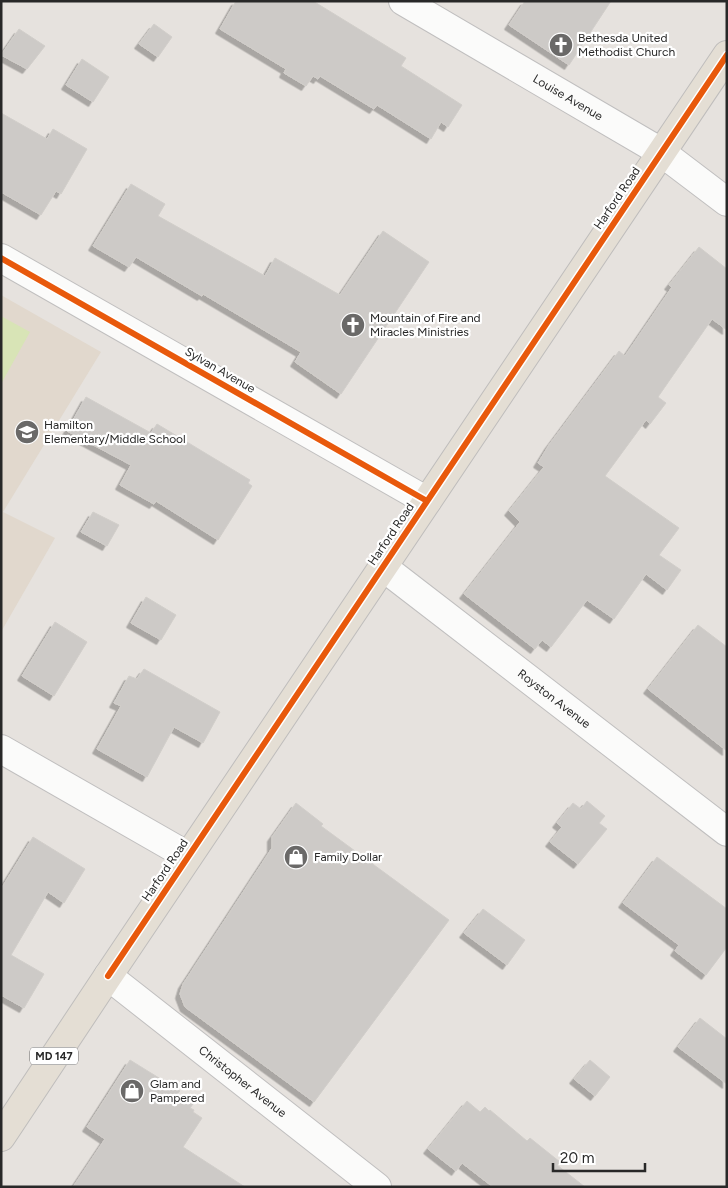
<svg xmlns="http://www.w3.org/2000/svg" width="728" height="1188" font-family="Figtree,sans-serif">
	<style>
		.education { fill: #e1d8cd }
		.pitch { fill: #d8e4b6 }
		.building { fill: #cdcac7; stroke: #d1ceca; filter: url(#shadow) }
		.lines { fill: none; stroke-linecap: round; stroke-linejoin: round }
		.minor-casing { stroke: #c0bfbf; stroke-width: 30 }
		.major-casing { stroke: #bfbdbc; stroke-width: 30 }
		.minor { stroke: #fbfbfa; stroke-width: 28 }
		.major { stroke: #e4ded4; stroke-width: 28 }
		.cycleway-casing { stroke: #fff; stroke-width: 9 }
		.cycleway { stroke: #e8590c; stroke-width: 6 }
		.labels { text-anchor: middle; stroke-width: 4.5; stroke-linejoin: round; paint-order: stroke }
		.shield { fill: #fff; stroke: #686868; stroke-width: 1 }
		.shield-label { font-size: 11px; font-weight: bold; fill: #282828 }
		.poi-label { font-size: 12px; fill: #282828; stroke: #fff; text-anchor: start }
		.street-label { font-size: 12px; fill: #282828; stroke: #fff }
	</style>
	<defs>
		<filter id="shadow"><feDropShadow dx="-4.5" dy="4.5" stdDeviation="0" flood-color="#0004"/></filter>
	</defs>
	<rect width="100%" height="100%" fill="#e6e2de"/>
	<path class="education" d="M1 295 101 352 3 512 55 538 1 632Z"/>
	<path class="pitch" d="M1 316 30 332 1 384Z"/>
	<path class="building" d="M236 1H313L406 58 401 66 462 105 448 127 441 122 431 139 377 105 374 109 320 76 318 79 313 76 306 86 284 73 286 69 220 29Z
		M525 1H611L569 65 509 25Z
		M154 24 172 37 158 57 139 44Z
		M19 29 45 46 27 69 1 55Z
		M82 59 109 77 93 102 66 85Z
		M1 113 47 139 53 129 87 149 61 194 56 191 41 215 1 192Z
		M131 184 165 204 158 216 265 276 275 258 340 295 383 231 429 262 341 394 295 362 301 352 203 294 202 296 136 257 129 267 93 246Z
		M699 247 727 269V330L712 319 658 397 666 403 650 424 646 420 605 476 679 528 659 555 681 570 667 590 646 574 614 619 587 600 551 647 542 640 535 649 464 594 520 522 509 511 544 467 538 463 549 445 619 351 625 356 672 287 669 285Z
		M86 397 151 433 157 424 250 480 248 483 252 486 218 540 156 501 154 504 120 485 131 465 67 431Z
		M93 512 119 525 107 546 81 532Z
		M146 597 176 615 161 640 131 623Z
		M55 622 87 642 54 696 22 676Z
		M698 625 727 647V751L648 689Z
		M144 669 220 712 203 743 174 727 147 777 97 749 121 706 114 703 129 676 137 679Z
		M587 801 605 816 599 823 607 829 578 864 550 842 562 827 557 823 573 803 581 809Z
		M296 803 323 824 321 826 449 920 314 1102 185 1007 180 994 183 984 272 848V837Z
		M33 837 85 869 64 903 48 892 11 955 44 974 24 1008 1 995V889Z
		M657 857 727 909V947L706 975 675 951 679 945 623 903Z
		M483 909 525 940 507 965 464 933Z
		M700 1018 727 1039V1084L678 1047Z
		M130 1060 180 1091 177 1094 193 1104 190 1108 194 1110 193 1112 202 1118 183 1147 245 1187H73L105 1139 87 1127Z
		M590 1060 610 1077 595 1096 574 1079Z
		M467 1101 480 1112 485 1107 489 1111 490 1110 527 1141 530 1138 560 1162 557 1165 585 1187H493L462 1163 456 1171 428 1149Z"/>
	<g class="lines">
		<g class="minor-casing">
			<g id="minor">
				<path id="s1" d="M403 1 661 152 727 202"/>
				<path d="M1 258 427 501"/>
				<path id="s2" d="M383 567 727 832"/>
				<path d="M1 749 188 856"/>
				<path id="s3" d="M108 976 377 1187"/>
			</g>
		</g>
		<g class="major-casing">
			<path id="major" d="M1 1137 108 976 727 55"/>
		</g>
		<use href="#minor" class="minor"/>
		<use href="#major" class="major"/>
		<g class="cycleway-casing">
			<path id="cycleway" d="M1 258 427 501
				M108 976 727 55"/>
		</g>
		<use href="#cycleway" class="cycleway"/>
	</g>
	<defs>
		<g id="church-disc" transform="scale(1.25)"><circle r="9.5" fill="#6a6968" stroke="#fff"/><path d="M-1.2-6h2.4v3.5h3.3v2.4h-3.3V6h-2.4V-.1h-3.3v-2.4h3.3Z" fill="#fff"/></g>
		<g id="school-disc" transform="scale(1.25)"><circle r="9.5" fill="#6a6968" stroke="#fff"/><path d="M0-5L7-2L0 1L-7-2ZM-4 1L0 2.5L4 1V4Q0 6-4 4Z" fill="#fff"/></g>
		<g id="shop-disc" transform="scale(1.25)"><circle r="9.5" fill="#6a6968" stroke="#fff"/><path d="M-5-2.5h2.3a2.7 3.5 0 0 1 5.4 0H5L5.5 6h-11ZM-1.5-2.5h3a1.5 2.3 0 0 0-3 0Z" fill="#fff"/></g>
	</defs>
	<g fill-rule="evenodd">
		<use href="#church-disc" x="561" y="45"/>
		<use href="#church-disc" x="353" y="325"/>
		<use href="#school-disc" x="27" y="432"/>
		<use href="#shop-disc" x="296" y="857"/>
		<use href="#shop-disc" x="132" y="1091"/>
	</g>
	<g class="labels">
		<rect class="shield" x="30" y="1047.5" width="48" height="17" rx="4"/>
		<g class="shield-label">
			<text x="54" y="1060">MD 147</text>
		</g>
		<g class="poi-label">
			<text x="578" y="42">Bethesda United<tspan x="578" dy="14">Methodist Church</tspan></text>
			<text x="370" y="322">Mountain of Fire and<tspan x="370" dy="14">Miracles Ministries</tspan></text>
			<text x="44" y="429">Hamilton<tspan x="44" dy="14">Elementary/Middle School</tspan></text>
			<text x="314" y="861">Family Dollar</text>
			<text x="150" y="1088">Glam and<tspan x="150" dy="14">Pampered</tspan></text>
		</g>
		<g class="street-label">
			<text dy="4" stroke="none"><textPath href="#s1" startOffset="191">Louise Avenue</textPath></text>
			<text transform="translate(617 198) rotate(-56)" y="4">Harford Road</text>
			<text transform="translate(220 370) rotate(30)" y="4">Sylvan Avenue</text>
			<text transform="translate(391 534) rotate(-56)" y="4">Harford Road</text>
			<text dy="4" stroke="none"><textPath href="#s2" startOffset="216">Royston Avenue</textPath></text>
			<text transform="translate(165 870) rotate(-56)" y="4">Harford Road</text>
			<text dy="4" stroke="none"><textPath href="#s3" startOffset="171">Christopher Avenue</textPath></text>
		</g>
	</g>
	<rect width="728" height="1188" fill="none" stroke="#282828" stroke-width="5"/>
	<path d="M553 1163v8h92v-8" fill="none" stroke="#282828" stroke-width="2.5"/>
	<text x="560" y="1163" font-size="15" fill="#282828" stroke="#ffffff" stroke-width="4" paint-order="stroke">20 m</text>
</svg>
